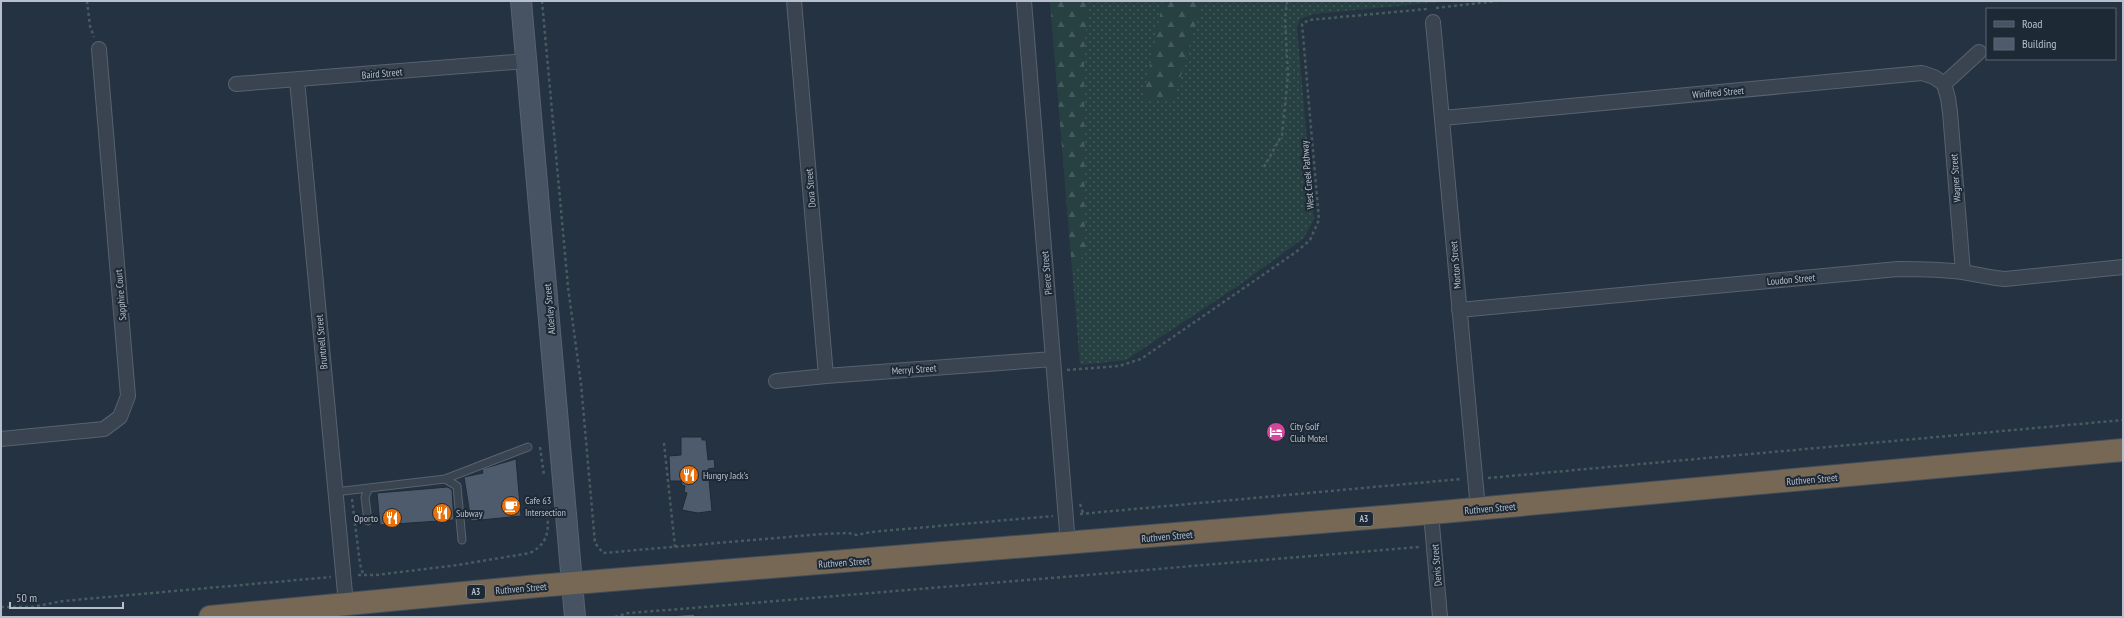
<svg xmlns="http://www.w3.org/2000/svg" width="2124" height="618" font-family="'PT Sans Narrow',sans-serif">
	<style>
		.grass { fill: url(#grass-dots) }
		.forest { fill: url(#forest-firs) }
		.building { fill: #4e5b6c; stroke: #202b38 }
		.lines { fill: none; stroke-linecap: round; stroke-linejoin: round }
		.lane-casing { stroke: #57626e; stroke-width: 9 }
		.street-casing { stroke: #57626e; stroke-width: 16 }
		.secondary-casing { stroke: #57626e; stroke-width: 22 }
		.highway-casing { stroke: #444f5b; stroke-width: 24 }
		.path { stroke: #455d5e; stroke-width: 2.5; stroke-dasharray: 3 3; stroke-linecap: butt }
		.lane { stroke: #394450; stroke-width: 7 }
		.street { stroke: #394450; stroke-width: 14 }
		.secondary { stroke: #475363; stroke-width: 20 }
		.highway { stroke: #776856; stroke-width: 22 }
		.labels { text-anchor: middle; stroke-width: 4; stroke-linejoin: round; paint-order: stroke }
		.shield { fill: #1e2936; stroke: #88929e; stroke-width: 1 }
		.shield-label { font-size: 9px; font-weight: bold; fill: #b6bfcb }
		.street-label { font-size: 10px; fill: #b6bfcb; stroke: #1e2936 }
		.poi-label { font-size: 10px; fill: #b6bfcb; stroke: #1e2936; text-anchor: start }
	</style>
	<defs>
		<pattern id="grass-dots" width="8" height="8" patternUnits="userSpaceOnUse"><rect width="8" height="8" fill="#274042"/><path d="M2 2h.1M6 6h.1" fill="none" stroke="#445a5c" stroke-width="1.8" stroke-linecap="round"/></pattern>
		<pattern id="forest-firs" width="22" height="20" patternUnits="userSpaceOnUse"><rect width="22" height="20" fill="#274042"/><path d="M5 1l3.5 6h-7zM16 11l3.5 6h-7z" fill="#445a5c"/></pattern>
	</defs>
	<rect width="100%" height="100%" fill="#253241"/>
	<path class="grass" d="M1050 1H1451L1314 14 1300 19 1297 27 1314 219 1304 238 1238 286 1126 360 1080 365Z"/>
	<path class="forest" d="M1050 1H1089L1084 52 1085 252 1076 268 1072 269Z
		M1163 1H1203L1174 99H1143Z"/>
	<path class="building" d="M681 437H702V440H706L708 460 714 459 715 468 708 469 712 511 698 513 682 510 687 493 684 492 685 486 682 485 681 481H670L669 456 681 455Z
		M516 459 521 516 471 521 464 477 483 473 482 469Z
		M448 487 452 490 454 520 380 525 377 493Z
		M694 614 695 617H669V616Z"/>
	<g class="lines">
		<g class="lane-casing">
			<path id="lane" d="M445 479 528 447
				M335 492 445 479 457 486 462 540
				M368 521 365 497 369 488"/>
		</g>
		<g class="street-casing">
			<path id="street" d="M794 1 826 376
				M1024 1 1068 544
				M1433 22 1478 509
				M297 80 346 604
				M236 84 527 61
				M1944 84 1948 98 1950 112 1963 272
				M1443 118 1922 73 1934 77 1944 84 1979 52
				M1459 310 1898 269C1920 269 1940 269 1962 272 1977 274 1990 278 2005 279L2123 267
				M776 381 826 376 1053 359
				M1 439 104 429 120 417 128 396 99 49
				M1431 513 1440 617"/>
		</g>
		<g class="secondary-casing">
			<path id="secondary" d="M521 1 575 617"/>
		</g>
		<g class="highway-casing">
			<path id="highway" d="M210 617 538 586 1431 513 2123 450"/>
		</g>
		<path class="path" d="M87 1 90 26 94 37
			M542 1 568 287 581 384 595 543 603 553 822 534 848 533 857 535 871 532 1053 516
			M1436 8 1497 1
			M1264 167 1282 135 1288 75 1285 20 1287 1
			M1067 370 1119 366 1141 359 1296 252 1310 240 1319 220 1302 24 1309 20 1427 9
			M664 443 675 547
			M540 447 544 475
			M1488 478 2123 420
			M352 499 360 564 363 574
			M1080 504 1083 513
			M1080 514 1461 479
			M358 575H376L458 565 530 553C555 540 547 520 545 496
			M1 607H32L63 601 331 577
			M615 617 628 613 693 608 1419 547"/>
		<use href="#lane" class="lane"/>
		<use href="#street" class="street"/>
		<use href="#secondary" class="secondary"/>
		<use href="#highway" class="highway"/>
	</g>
	<defs>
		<g id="hotel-disc" transform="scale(1)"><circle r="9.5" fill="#d1479c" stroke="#1e2936"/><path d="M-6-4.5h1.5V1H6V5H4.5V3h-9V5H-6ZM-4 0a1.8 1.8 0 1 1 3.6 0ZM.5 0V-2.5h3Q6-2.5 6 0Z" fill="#fff"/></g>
		<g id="restaurant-disc" transform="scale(1)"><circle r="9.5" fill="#e8710a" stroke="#1e2936"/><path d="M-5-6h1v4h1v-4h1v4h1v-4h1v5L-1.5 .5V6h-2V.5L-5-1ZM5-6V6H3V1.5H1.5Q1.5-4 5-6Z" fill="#fff"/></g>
		<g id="cafe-disc" transform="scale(1)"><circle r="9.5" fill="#e8710a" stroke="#1e2936"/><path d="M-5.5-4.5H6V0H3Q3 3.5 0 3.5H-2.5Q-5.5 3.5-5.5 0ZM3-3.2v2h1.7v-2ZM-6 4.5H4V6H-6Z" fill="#fff"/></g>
	</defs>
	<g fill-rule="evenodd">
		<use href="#hotel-disc" x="1276" y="432"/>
		<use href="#restaurant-disc" x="689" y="475"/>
		<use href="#cafe-disc" x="511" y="506"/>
		<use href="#restaurant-disc" x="442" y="513"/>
		<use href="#restaurant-disc" x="392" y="518"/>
	</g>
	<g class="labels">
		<g class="shield">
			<rect x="1355" y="512" width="18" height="14" rx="3"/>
			<rect x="467" y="585" width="18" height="14" rx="3"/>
		</g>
		<g class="shield-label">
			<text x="1364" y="522">A3</text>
			<text x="476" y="595">A3</text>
		</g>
		<g class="street-label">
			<text transform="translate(382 73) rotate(-5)" y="4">Baird Street</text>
			<text transform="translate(1718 92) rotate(-5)" y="4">Winifred Street</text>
			<text transform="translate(1307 175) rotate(-95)" y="4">West Creek Pathway</text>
			<text transform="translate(1955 178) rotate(-94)" y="4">Wagner Street</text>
			<text transform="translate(810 188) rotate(-95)" y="4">Dora Street</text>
			<text transform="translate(1455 265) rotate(-95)" y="4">Morton Street</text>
			<text transform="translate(1046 273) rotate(-95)" y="4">Pierce Street</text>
			<text transform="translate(1791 279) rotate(-5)" y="4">Loudon Street</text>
			<text transform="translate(120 295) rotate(-95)" y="4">Sapphire Court</text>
			<text transform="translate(549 309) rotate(-95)" y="4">Alderley Street</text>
			<text transform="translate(321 342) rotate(-95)" y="4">Bruntnell Street</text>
			<text transform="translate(914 369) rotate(-4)" y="4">Merryl Street</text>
			<text transform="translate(1812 479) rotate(-5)" y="4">Ruthven Street</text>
			<text transform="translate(1490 508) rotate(-5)" y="4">Ruthven Street</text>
			<text transform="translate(1167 536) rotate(-5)" y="4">Ruthven Street</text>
			<text transform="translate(844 562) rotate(-4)" y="4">Ruthven Street</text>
			<text transform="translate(1436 565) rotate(-95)" y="4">Denis Street</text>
			<text transform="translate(521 588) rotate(-5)" y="4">Ruthven Street</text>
		</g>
		<g class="poi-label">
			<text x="1290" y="430">City Golf<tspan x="1290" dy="12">Club Motel</tspan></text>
			<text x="703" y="479">Hungry Jack's</text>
			<text x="525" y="504">Cafe 63<tspan x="525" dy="12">Intersection</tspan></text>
			<text x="456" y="517">Subway</text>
			<text x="378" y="522" text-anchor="end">Oporto</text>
		</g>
	</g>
	<rect width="2124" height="618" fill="none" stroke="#b6bfcb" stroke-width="4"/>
	<rect x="1986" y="8" width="130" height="52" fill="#1e2936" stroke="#5b6572"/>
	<rect x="1994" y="21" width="20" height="6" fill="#475363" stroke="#5b6572"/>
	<text x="2022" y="28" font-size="12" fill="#b6bfcb">Road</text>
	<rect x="1994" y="38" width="20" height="12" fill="#4e5b6c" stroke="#5b6572"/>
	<text x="2022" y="48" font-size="12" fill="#b6bfcb">Building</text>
	<path d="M10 602v6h113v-6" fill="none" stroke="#b6bfcb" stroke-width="2"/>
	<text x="16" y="602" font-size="12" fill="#b6bfcb" stroke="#1e2936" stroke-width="3" paint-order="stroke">50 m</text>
</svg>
